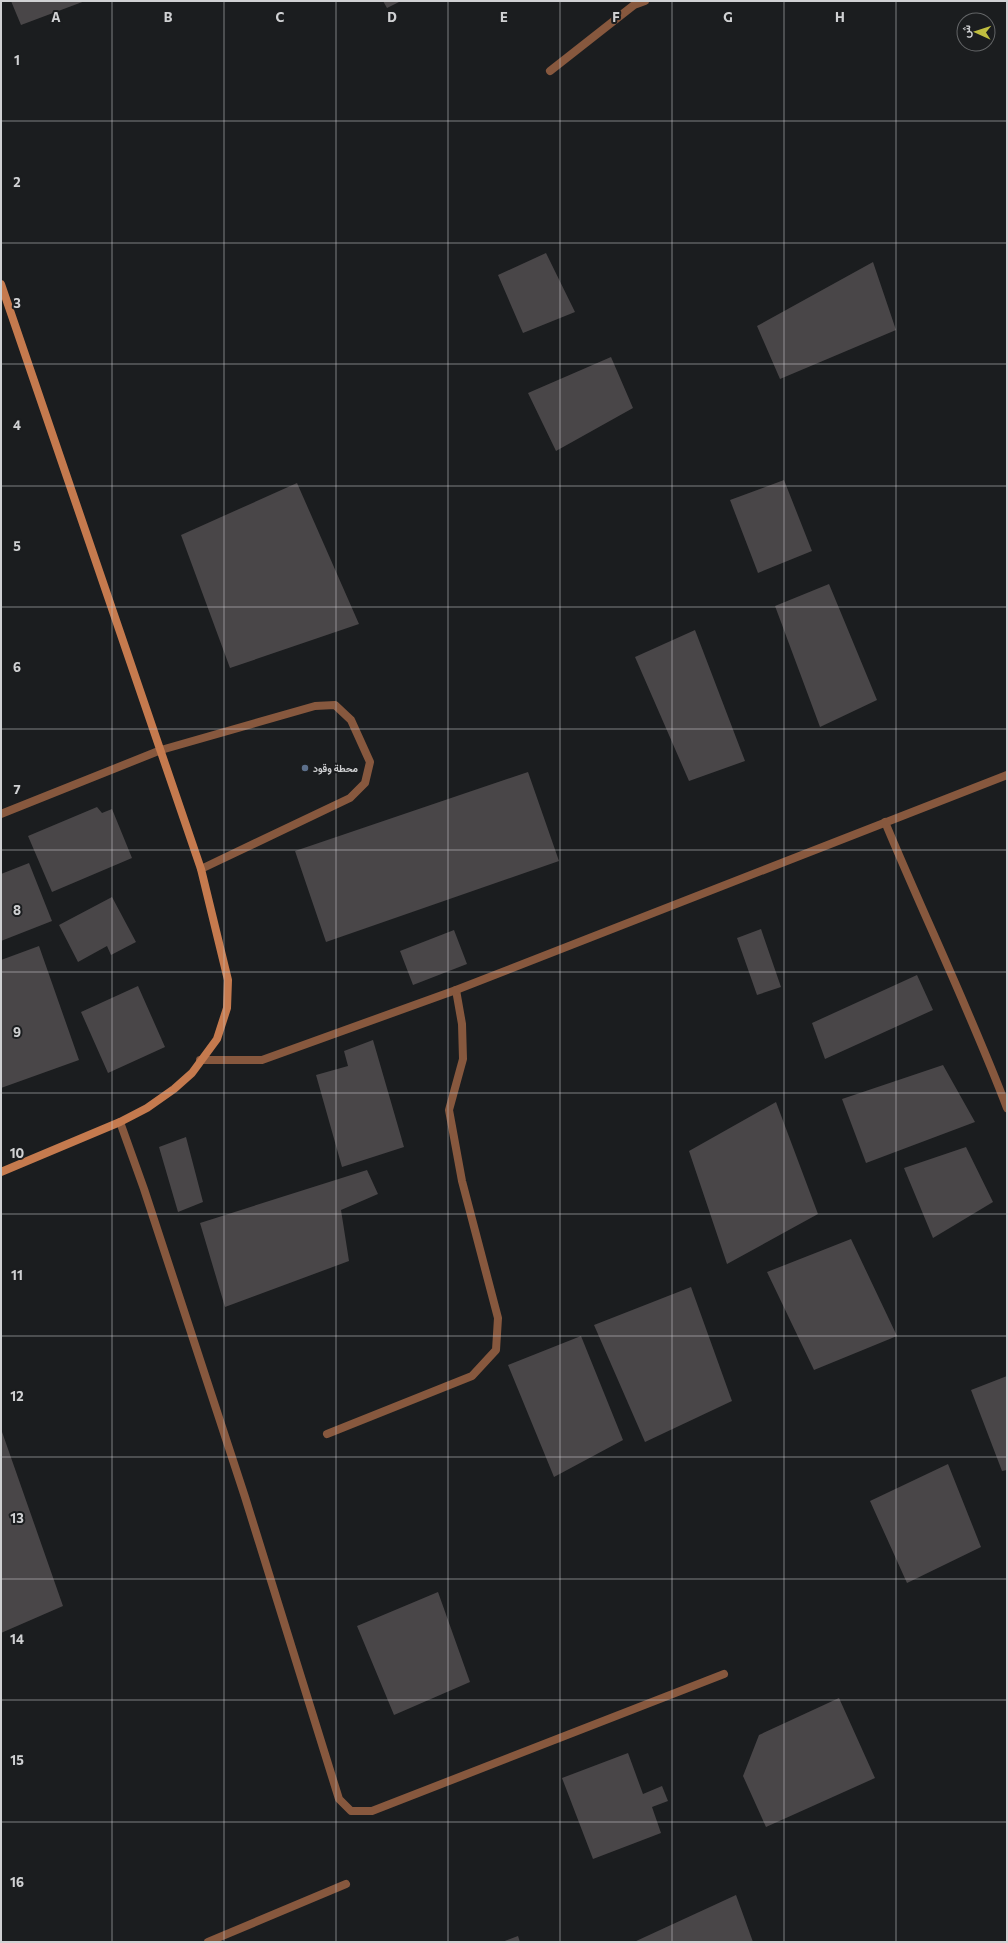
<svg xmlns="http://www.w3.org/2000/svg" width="1008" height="1943" font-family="Commissioner,Vazirmatn,sans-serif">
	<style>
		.building { fill: #494648 }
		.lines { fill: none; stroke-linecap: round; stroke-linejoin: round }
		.lane { stroke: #87583e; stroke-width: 8 }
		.street { stroke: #87583e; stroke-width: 8 }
		.secondary { stroke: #c57a4e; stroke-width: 8 }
		.grid { fill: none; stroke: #d0d1d3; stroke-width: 1; stroke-opacity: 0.55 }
		.service-dot { fill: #5c6f8a; stroke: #1b1d1f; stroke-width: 1.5 }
		.labels { text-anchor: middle; stroke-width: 4; stroke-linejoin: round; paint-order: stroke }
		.poi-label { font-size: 10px; font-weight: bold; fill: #d0d1d3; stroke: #1b1d1f; text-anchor: start }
		.grid-label { font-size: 13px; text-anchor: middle; font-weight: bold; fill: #d0d1d3; stroke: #1b1d1f; stroke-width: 4; stroke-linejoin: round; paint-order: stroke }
	</style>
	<rect width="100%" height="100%" fill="#1b1d1f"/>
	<path class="building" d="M11 1H85L21 25Z
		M383 1H401L387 8Z
		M546 253 575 312 523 333 498 275Z
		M873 262 896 330 780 379 757 326Z
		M611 357 633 408 556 451 528 393Z
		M784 480 812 551 758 573 730 500Z
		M297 483 359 624 230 668 181 535Z
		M829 584 877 700 820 727 775 606Z
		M695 630 745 761 689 781 635 657Z
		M528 772 559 861 326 942 295 851Z
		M97 807 102 813 112 809 132 858 52 892 28 836Z
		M29 863 52 921 1 941V874Z
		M112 897 136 942 111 955 107 946 78 962 59 925Z
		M761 929 781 987 757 995 737 938Z
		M454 930 467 964 413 985 400 951Z
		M39 946 79 1060 1 1088V960Z
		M917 975 933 1010 825 1059 812 1023Z
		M138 986 165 1047 108 1073 81 1012Z
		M373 1040 404 1147 342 1167 316 1075 348 1066 344 1051Z
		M943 1065 975 1122 866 1163 842 1099Z
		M776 1102 818 1214 727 1264 689 1151Z
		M186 1137 203 1202 178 1212 159 1147Z
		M966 1147 993 1202 933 1238 904 1168Z
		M367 1170 378 1194 341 1210 349 1261 225 1307 200 1223Z
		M851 1239 897 1336 814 1370 767 1272Z
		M691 1287 732 1401 645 1442 594 1325Z
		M581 1336 623 1440 554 1477 508 1365Z
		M1007 1376V1470L1002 1471 971 1390Z
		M1 1429 63 1606 1 1633Z
		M948 1464 981 1547 907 1583 870 1501Z
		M438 1592 470 1682 394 1715 357 1626Z
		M839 1698 875 1778 766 1827 743 1776 759 1735Z
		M628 1753 643 1794 662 1786 668 1801 652 1807 661 1833 593 1859 562 1778Z
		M736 1895 753 1942H634Z
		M518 1936 520 1942H502Z"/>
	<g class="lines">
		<path class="lane" d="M161 750 315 706 335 705 351 720 370 762 365 783 350 798 201 869
			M327 1434 472 1376 496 1350 498 1318 462 1181 449 1110 463 1059 462 1024 456 990
			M208 1942 346 1884"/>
		<path class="street" d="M550 71 634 5 645 1
			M1 814 161 750
			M885 822C925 918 970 1011 1007 1108
			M200 1060H262L456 990 1007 775
			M120 1122 144 1189 245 1497 339 1799 351 1811H372L724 1674"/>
		<path class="secondary" d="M1 284 201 869 228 980 227 1008 217 1039 192 1073 174 1089 147 1108 120 1122 1 1172"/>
	</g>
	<path class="grid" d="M112 1V1942M224 1V1942M336 1V1942M448 1V1942M560 1V1942M672 1V1942M784 1V1942M896 1V1942M1 121H1007M1 243H1007M1 364H1007M1 486H1007M1 607H1007M1 729H1007M1 850H1007M1 972H1007M1 1093H1007M1 1214H1007M1 1336H1007M1 1457H1007M1 1579H1007M1 1700H1007M1 1822H1007"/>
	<circle class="service-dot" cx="305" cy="768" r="4"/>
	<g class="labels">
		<g class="poi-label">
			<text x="313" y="772">محطة وقود</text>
		</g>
	</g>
	<g class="grid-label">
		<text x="56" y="22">A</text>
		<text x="168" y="22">B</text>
		<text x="280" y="22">C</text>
		<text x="392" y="22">D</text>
		<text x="504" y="22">E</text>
		<text x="616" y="22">F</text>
		<text x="728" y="22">G</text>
		<text x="840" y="22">H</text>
		<text x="17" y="65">1</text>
		<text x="17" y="187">2</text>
		<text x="17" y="308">3</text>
		<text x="17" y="430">4</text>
		<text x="17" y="551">5</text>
		<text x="17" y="672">6</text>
		<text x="17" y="794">7</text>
		<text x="17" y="915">8</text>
		<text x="17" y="1037">9</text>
		<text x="17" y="1158">10</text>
		<text x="17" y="1280">11</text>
		<text x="17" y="1401">12</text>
		<text x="17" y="1523">13</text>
		<text x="17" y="1644">14</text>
		<text x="17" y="1765">15</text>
		<text x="17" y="1887">16</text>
	</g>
	<rect width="1008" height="1943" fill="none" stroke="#d0d1d3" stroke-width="4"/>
	<g transform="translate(976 32) rotate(273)"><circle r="19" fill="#1b1d1f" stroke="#636567"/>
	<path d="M0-3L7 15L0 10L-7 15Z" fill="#c0be40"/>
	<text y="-6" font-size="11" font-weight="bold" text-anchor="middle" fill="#d0d1d3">ش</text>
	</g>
</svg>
